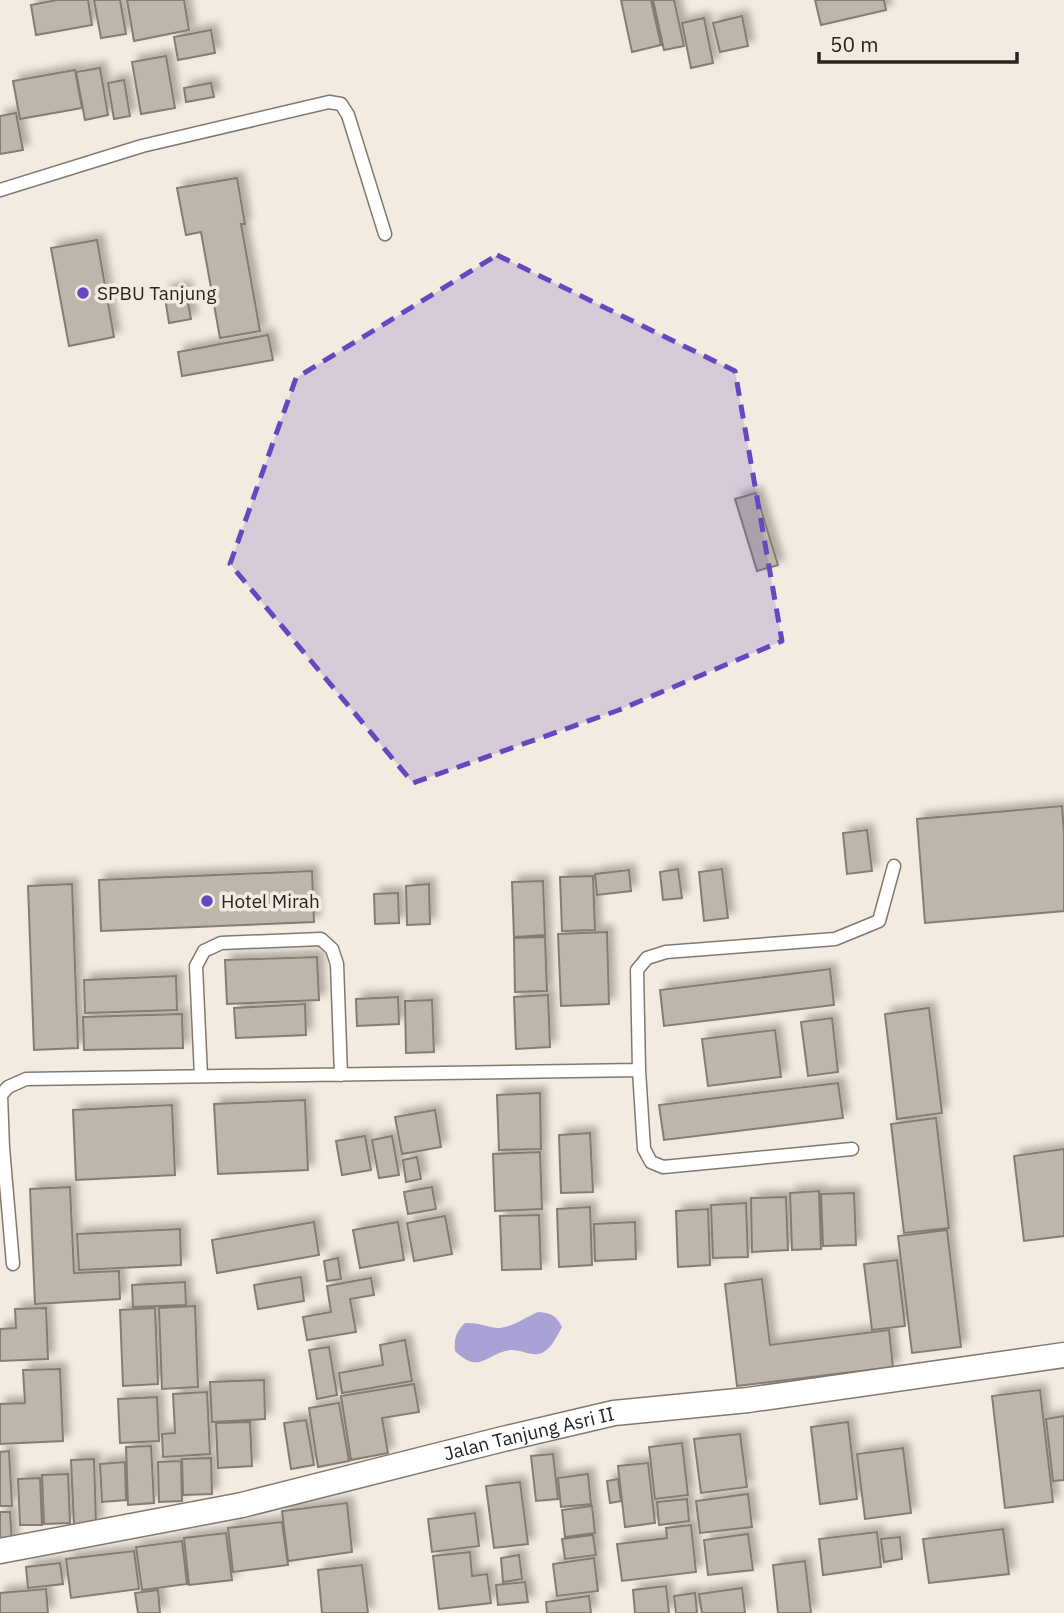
<svg xmlns="http://www.w3.org/2000/svg" width="1064" height="1613" font-family="'IBM Plex Sans',sans-serif">
	<style>
		.water { fill: #a9a2d6 }
		.building { fill: #beb6ab; stroke: #857d73; stroke-width: 2; filter: url(#shadow) }
		.lines { fill: none; stroke-linecap: round; stroke-linejoin: round }
		.service-casing { stroke: #81796f; stroke-width: 15 }
		.minor-casing { stroke: #81796f; stroke-width: 27 }
		.service { stroke: #fff; stroke-width: 12 }
		.minor { stroke: #fff; stroke-width: 24 }
		.marked { fill: #6647bf; fill-opacity: 0.2; stroke: #6647bf; stroke-width: 5; stroke-dasharray: 14 9; stroke-linejoin: round }
		.poi-dot { fill: #6647bf; stroke: #f3ebdf; stroke-width: 2.5 }
		.labels { text-anchor: middle; stroke-width: 7; stroke-linejoin: round; paint-order: stroke }
		.poi-label { font-size: 19px; fill: #272420; stroke: #f3ebdf; text-anchor: start }
		.street-label { font-size: 19px; fill: #272420; stroke: #f3ebdf }
	</style>
	<defs>
		<filter id="shadow"><feDropShadow dx="6" dy="-6" stdDeviation="3.5" flood-color="#0004"/></filter>
	</defs>
	<rect width="100%" height="100%" fill="#f3ebdf"/>
	<path class="water" d="M538 1312C551 1313 556 1315 562 1327 557 1336 552 1348 542 1353 532 1357 520 1349 510 1350 485 1354 480 1375 455 1351 454 1338 456 1332 465 1323 479 1322 489 1328 500 1328 512 1327 527 1317 538 1312Z"/>
	<path class="building" d="M57 0H88L92 25 36 35 31 5Z
		M94 0H120L126 34 101 38Z
		M127 0H184L189 30 134 41Z
		M621 0H651L661 45 632 52Z
		M653 0H674L684 46 664 50Z
		M815 0H884L886 10 821 25Z
		M742 16 748 46 720 52 713 23Z
		M704 18 713 63 691 68 682 23Z
		M211 30 215 53 178 60 174 37Z
		M166 56 175 108 141 114 132 62Z
		M100 68 108 115 85 120 76 72Z
		M75 70 82 108 20 119 13 81Z
		M124 80 130 116 114 119 108 83Z
		M211 83 214 97 186 102 184 88Z
		M16 113 23 150 0 154V116Z
		M237 178 245 224H241L260 331 220 338 201 232 186 235 177 188Z
		M97 240 114 337 69 346 51 248Z
		M185 287 191 319 169 323 164 291Z
		M268 335 273 360 182 376 178 352Z
		M756 493 778 565 757 571 735 499Z
		M1062 806 1064 833V911L925 923 917 819Z
		M867 830 872 871 847 874 843 833Z
		M678 869 682 898 663 900 660 872Z
		M722 869 728 918 704 921 699 872Z
		M629 870 631 891 597 895 595 874Z
		M312 871 314 922 101 931 99 880Z
		M593 876 595 930 562 931 560 877Z
		M543 881 545 935 514 937 512 882Z
		M72 884 78 1048 34 1050 28 886Z
		M429 884 430 924 407 925 406 886Z
		M398 893 399 923 375 924 374 894Z
		M607 932 609 1004 561 1006 558 934Z
		M545 937 547 991 515 992 514 938Z
		M317 957 319 1000 227 1004 225 960Z
		M830 969 834 1005 664 1026 660 990Z
		M176 976 177 1010 85 1013 84 980Z
		M548 995 550 1047 516 1049 514 997Z
		M398 997 399 1024 357 1026 356 999Z
		M432 1000 434 1052 406 1053 405 1001Z
		M305 1004 306 1035 236 1038 234 1008Z
		M929 1008 942 1113 897 1119 885 1014Z
		M182 1014 183 1048 84 1050 83 1017Z
		M832 1018 838 1072 808 1076 801 1022Z
		M775 1030 781 1077 708 1086 702 1039Z
		M838 1083 843 1118 664 1140 659 1105Z
		M540 1093 541 1149 499 1150 497 1095Z
		M305 1100 308 1170 218 1174 214 1104Z
		M172 1105 175 1175 76 1180 73 1110Z
		M435 1110 441 1147 402 1154 395 1117Z
		M936 1118 949 1228 904 1233 891 1124Z
		M590 1133 593 1192 561 1193 559 1135Z
		M365 1136 371 1170 342 1175 336 1141Z
		M392 1136 399 1175 379 1178 372 1140Z
		M1064 1149V1236L1024 1241 1014 1156Z
		M540 1152 542 1209 495 1211 493 1154Z
		M417 1157 421 1179 406 1182 403 1160Z
		M70 1187 74 1273 119 1271 120 1299 35 1304 30 1189Z
		M432 1187 436 1209 408 1214 404 1192Z
		M819 1191 821 1249 792 1250 790 1193Z
		M854 1193 856 1245 823 1246 821 1194Z
		M786 1197 788 1250 752 1252 751 1198Z
		M746 1203 748 1257 713 1258 711 1205Z
		M590 1207 592 1265 559 1267 557 1209Z
		M708 1209 710 1265 678 1267 676 1211Z
		M539 1215 541 1269 502 1270 500 1216Z
		M445 1216 452 1254 414 1261 407 1223Z
		M314 1222 319 1255 217 1273 212 1240Z
		M398 1222 404 1260 360 1268 353 1230Z
		M635 1222 636 1259 595 1261 594 1224Z
		M180 1229 181 1265 79 1270 77 1234Z
		M947 1230 961 1347 912 1353 898 1236Z
		M338 1258 341 1279 327 1281 324 1261Z
		M897 1260 905 1326 872 1330 864 1264Z
		M301 1277 304 1301 258 1309 254 1285Z
		M371 1278 374 1295 350 1299 356 1332 307 1340 303 1317 331 1312 327 1286Z
		M762 1279 770 1345 889 1330 893 1367 737 1386 725 1284Z
		M185 1282 186 1305 133 1307 132 1285Z
		M195 1306 198 1387 162 1389 159 1308Z
		M46 1308 48 1359 0 1361V1329L16 1328 15 1309Z
		M155 1308 158 1384 123 1386 120 1310Z
		M405 1340 412 1381 342 1393 339 1373 383 1365 380 1345Z
		M329 1347 337 1395 317 1399 309 1350Z
		M60 1369 63 1441 0 1444V1404L25 1403 23 1370Z
		M264 1380 265 1419 212 1422 210 1382Z
		M414 1384 419 1412 382 1418 388 1453 351 1460 341 1396Z
		M1040 1390 1053 1502 1005 1508 992 1396Z
		M207 1392 210 1454 163 1457 162 1434 175 1433 173 1394Z
		M157 1397 159 1441 120 1443 118 1399Z
		M339 1403 349 1461 318 1467 309 1408Z
		M1064 1416V1480L1053 1481 1046 1419Z
		M306 1420 314 1465 291 1469 284 1423Z
		M250 1422 252 1466 218 1468 216 1423Z
		M848 1422 857 1499 820 1504 811 1427Z
		M740 1434 747 1487 701 1493 694 1439Z
		M682 1443 688 1495 655 1499 649 1447Z
		M151 1446 154 1503 128 1505 126 1447Z
		M903 1448 911 1513 865 1519 857 1454Z
		M9 1451 12 1506H0V1452Z
		M553 1454 558 1499 536 1501 531 1456Z
		M211 1458 212 1494 183 1495 182 1459Z
		M94 1459 96 1524 74 1525 71 1460Z
		M181 1461 182 1501 159 1502 158 1462Z
		M125 1462 126 1500 102 1502 100 1464Z
		M648 1463 655 1523 625 1527 618 1466Z
		M68 1474 70 1523 44 1524 42 1475Z
		M588 1474 591 1504 561 1507 558 1478Z
		M40 1478 42 1525H20L18 1479Z
		M618 1479 621 1501 610 1503 607 1481Z
		M520 1482 528 1544 494 1548 486 1486Z
		M748 1494 752 1527 700 1533 696 1501Z
		M687 1499 689 1521 659 1525 657 1502Z
		M347 1503 352 1552 288 1561 282 1511Z
		M592 1506 595 1533 565 1537 562 1510Z
		M0 1512H10L12 1543 0 1544Z
		M475 1513 479 1546 432 1552 428 1519Z
		M282 1522 288 1565 233 1572 228 1528Z
		M691 1525 696 1572 622 1581 617 1544 667 1538 666 1528Z
		M1003 1529 1009 1574 929 1583 923 1539Z
		M877 1532 881 1567 823 1575 819 1539Z
		M226 1533 232 1580 189 1585 184 1538Z
		M748 1534 753 1570 708 1575 704 1540Z
		M593 1535 596 1555 565 1559 562 1539Z
		M900 1537 902 1559 884 1562 881 1539Z
		M182 1541 187 1584 142 1590 136 1547Z
		M134 1551 139 1589 71 1598 66 1559Z
		M470 1552 472 1576 487 1574 491 1603 439 1609 433 1556Z
		M519 1555 522 1579 503 1582 501 1558Z
		M594 1558 598 1591 557 1596 553 1564Z
		M805 1561 811 1613H778L773 1565Z
		M60 1563 63 1584 28 1588 26 1567Z
		M362 1565 368 1613H322L318 1570Z
		M525 1582 528 1602 498 1605 496 1585Z
		M666 1586 669 1613H635L633 1590Z
		M742 1588 745 1613H702L699 1594Z
		M46 1589 48 1613H0V1593Z
		M158 1590 160 1613H138L135 1593Z
		M695 1593 697 1613H676L674 1596Z
		M589 1596 591 1613H547L546 1602Z"/>
	<g class="lines">
		<g class="service-casing">
			<path id="service" d="M0 190 142 146 329 102 341 104 348 115 385 234
				M639 1070 644 1149 651 1162 663 1167 852 1149
				M201 1076 196 966 204 951 221 943 321 939 332 949 337 964 341 1075
				M0 1148H3L13 1264
				M3 1148 1 1095 8 1087 26 1079 639 1070 637 970 647 958 666 952 835 939 879 921 894 866"/>
		</g>
		<g class="minor-casing">
			<g id="minor">
				<path id="s1" d="M0 1551 242 1505 503 1439 614 1413 748 1400 1064 1355"/>
			</g>
		</g>
		<use href="#service" class="service"/>
		<use href="#minor" class="minor"/>
	</g>
	<path class="marked" d="M497 255 735 371 782 641 619 710 413 783 230 564 296 378Z"/>
	<g class="poi-dot">
		<circle cx="83" cy="293" r="7"/>
		<circle cx="207" cy="901" r="7"/>
	</g>
	<g class="labels">
		<g class="poi-label">
			<text x="97" y="300">SPBU Tanjung</text>
			<text x="221" y="908">Hotel Mirah</text>
		</g>
		<g class="street-label">
			<text dy="7" stroke="none"><textPath href="#s1" startOffset="542">Jalan Tanjung Asri II</textPath></text>
		</g>
	</g>
	<path d="M819 52v10h198v-10" fill="none" stroke="#272420" stroke-width="3.5"/>
	<text x="830" y="52" font-size="21" fill="#272420" stroke="#f3ebdf" stroke-width="5" paint-order="stroke">50 m</text>
</svg>
